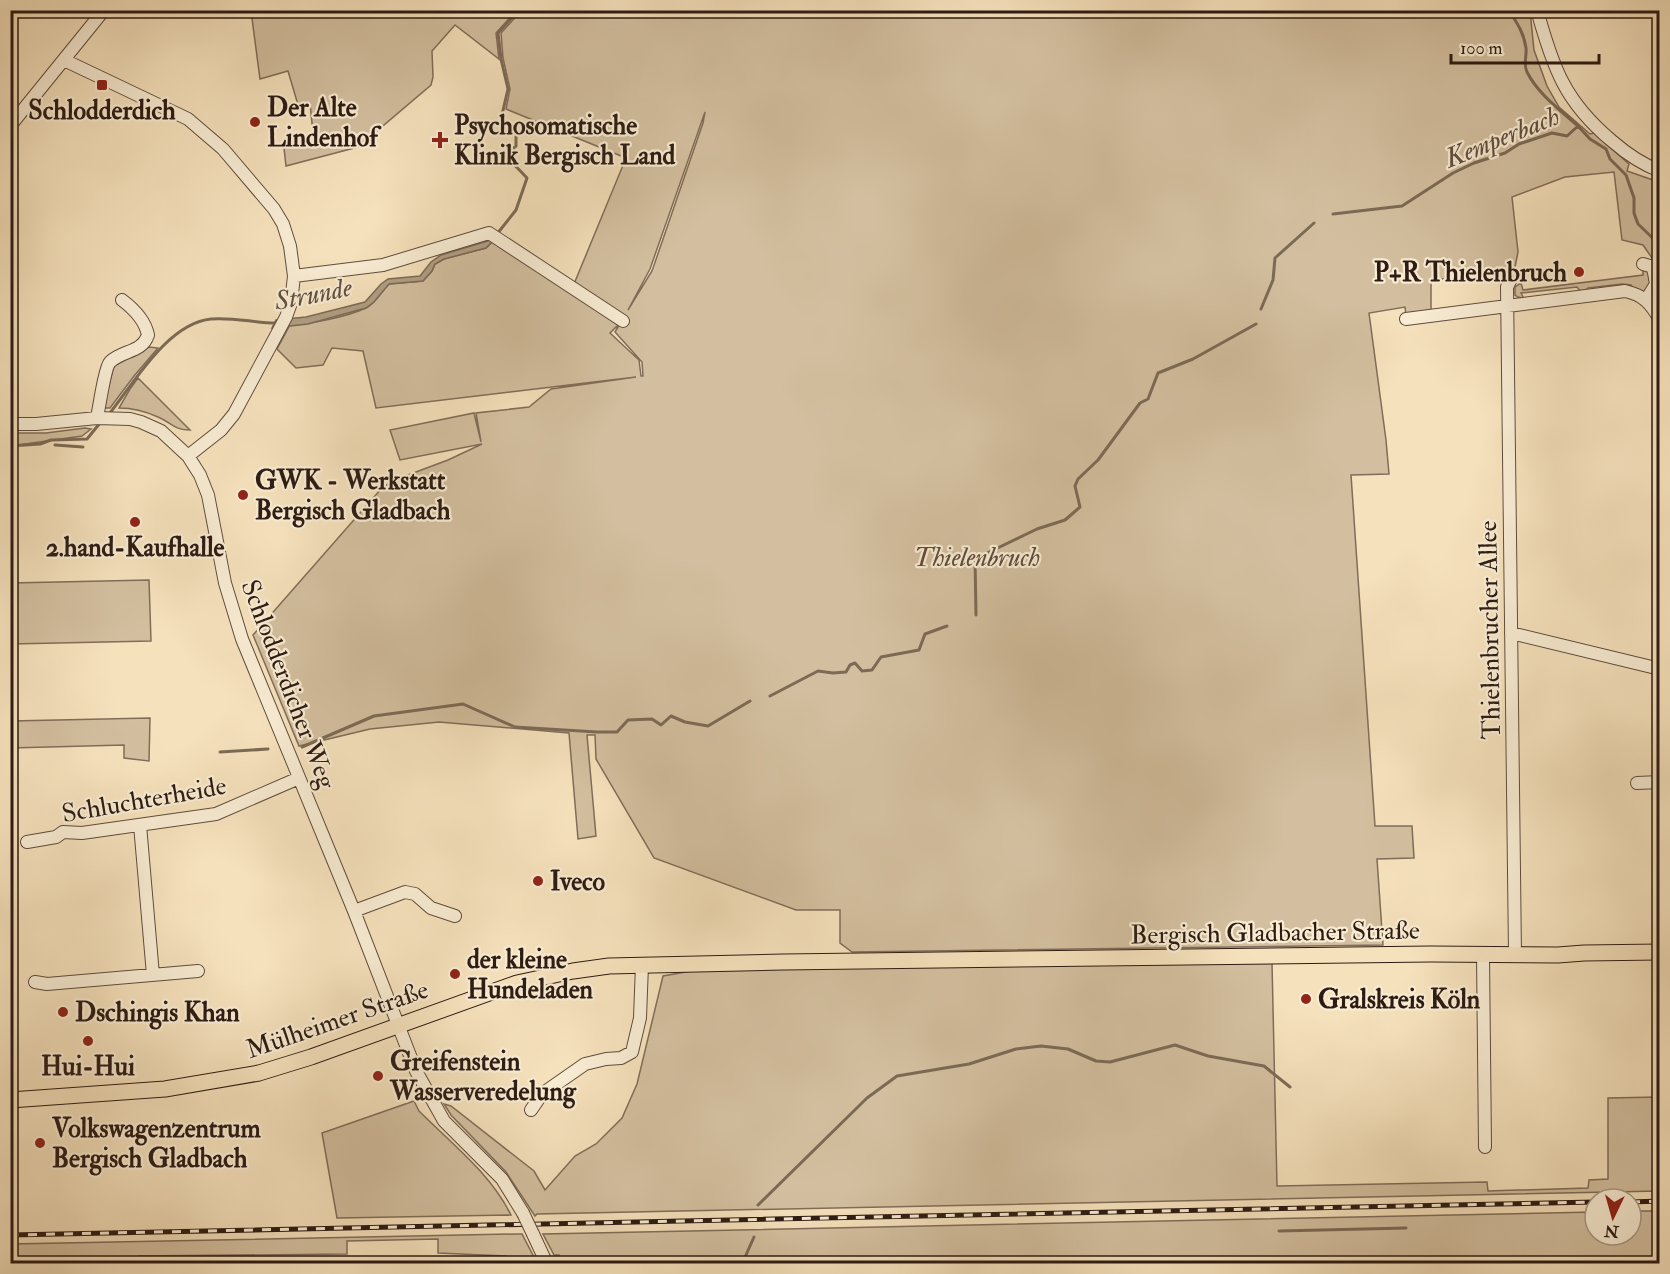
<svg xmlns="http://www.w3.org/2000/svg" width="1670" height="1274" font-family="'IM FELL Double Pica',serif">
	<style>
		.green { fill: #d3bf9f; stroke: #806d59; stroke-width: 1.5; fill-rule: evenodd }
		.water { fill: #b19e83; stroke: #7c6a56; stroke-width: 1.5 }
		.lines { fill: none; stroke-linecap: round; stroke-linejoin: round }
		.stream { stroke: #7c6a56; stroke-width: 3 }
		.minor-casing { stroke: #5f4c3d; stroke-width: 14 }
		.major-casing { stroke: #2d1b13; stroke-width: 17 }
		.minor { stroke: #f8ecd3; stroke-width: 12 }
		.major { stroke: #f5e1bc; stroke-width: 15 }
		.rail-casing { stroke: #2d1b13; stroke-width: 5 }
		.rail { stroke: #f8ecd3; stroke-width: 3; stroke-dasharray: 9; stroke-linecap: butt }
		.minor-bridge-casing { stroke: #5f4c3d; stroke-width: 14; stroke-linecap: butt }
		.minor-bridge { stroke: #f8ecd3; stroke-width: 12 }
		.poi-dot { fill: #8f2418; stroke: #f8ecd3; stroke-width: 2 }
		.labels { text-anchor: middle; stroke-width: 4.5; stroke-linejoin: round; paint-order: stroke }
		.poi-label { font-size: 26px; font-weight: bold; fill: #2d1b13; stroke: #f8ecd3; text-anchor: start }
		.park-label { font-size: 26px; font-style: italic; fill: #5f4c3d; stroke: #f8ecd3 }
		.street-label { font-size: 26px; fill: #2d1b13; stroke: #f8ecd3 }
		.water-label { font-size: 27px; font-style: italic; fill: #624f40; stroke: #f8ecd3 }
	</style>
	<rect width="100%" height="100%" fill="#f5e1bc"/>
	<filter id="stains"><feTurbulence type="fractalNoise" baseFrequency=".00333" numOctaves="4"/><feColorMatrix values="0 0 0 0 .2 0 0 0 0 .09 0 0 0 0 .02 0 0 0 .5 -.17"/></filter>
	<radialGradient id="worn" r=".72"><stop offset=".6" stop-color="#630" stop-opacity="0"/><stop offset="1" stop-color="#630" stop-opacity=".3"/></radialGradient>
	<path class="green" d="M251 11V10L516 11 496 33 499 59 455 25 432 51 433 77 431 85 358 147 286 166 284 148 314 143 310 103 298 105 288 71 260 79Z
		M521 11H1530L1534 50 1547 86 1559 107 1590 134 1594 133 1629 164 1627 171 1659 182V257L1652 258 1643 245 1622 240 1614 172 1565 177 1512 197 1518 252 1514 272 1431 280V313L1406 316 1405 307 1369 313 1386 440 1389 474 1351 475 1375 826H1412L1414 858 1377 859 1383 945 852 952 840 943V910H796L654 858 596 759 595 735H587L596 836 578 839 569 733 439 722 370 729 299 746 253 635 381 489 392 481 448 460 482 444 400 460 390 430 474 413 481 442 476 413 529 407 551 389 636 377 376 408 363 351 332 348 323 365 296 368 277 349 290 325C311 324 346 317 366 308 376 303 381 291 389 284L423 281 432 271 435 264 444 259 486 248 494 240 618 325 610 333 639 360 641 376H643L642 362 615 332 624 317 574 284 626 158 506 109 510 89 503 58 501 33ZM705 112 703 123 652 271 628 310 650 269Z
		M1643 268H1647L1652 282 1644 292 1633 288 1631 285 1622 284 1588 288 1585 291 1581 292 1577 287 1521 293 1524 299 1518 297 1515 295V287L1521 283 1523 290 1643 275Z
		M149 347 158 348 134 376 110 408H103L114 366Z
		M138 378 190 430C174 430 172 423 158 417 147 412 132 408 119 408L130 389Z
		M85 428 91 429 82 436 18 445 11 443V433H46Z
		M149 580 151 641 11 644V583Z
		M150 718 149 761 124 758V745L11 748V721Z
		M1272 963 1277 1186 1487 1182 1488 1191 1588 1188 1589 1180 1608 1179V1098L1659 1097V1191L537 1214 535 1216 506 1172 451 1115 444 1104 451 1106 534 1171 545 1190 575 1156 596 1144 622 1118 637 1084 663 976 714 967Z
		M414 1101 419 1111C452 1144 490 1173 511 1215L337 1218 322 1133Z
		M1631 1211H1659V1263L562 1264 559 1255H554L543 1234 1595 1212V1235H1631Z
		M516 1234H522L537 1263H509L506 1256 438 1253V1239L347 1241V1254L139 1256V1260L11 1263V1244Z"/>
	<path class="water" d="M489 237 494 240 486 248 444 259 435 264 432 271 423 281 389 284 374 302 366 308 308 324 272 328 276 320 306 317 365 302 381 284 388 279 420 276 431 262 441 255 488 241Z"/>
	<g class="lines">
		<path class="stream" d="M1509 10C1517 23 1524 33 1526 48 1527 56 1523 64 1527 72 1538 94 1560 110 1578 126
			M1333 214 1402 206 1453 173 1474 163 1505 153 1519 144 1552 133 1567 136 1578 126 1590 139 1606 149 1610 159 1626 175 1634 198V213L1638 224 1660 245
			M497 234 516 210 527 178 505 155 516 146V134L501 119 508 89 501 59 498 33 519 10
			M1261 309 1273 280 1275 258 1314 223
			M109 414C134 383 168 323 211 319 233 317 255 323 276 323
			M55 445 83 447
			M10 446 40 444 51 440 87 439 100 423
			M976 615 975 559 1037 529 1065 520 1080 507 1075 486 1078 479 1098 460 1140 403 1148 399 1158 373 1193 359 1256 324
			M770 696 818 671 833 673 846 672 850 665 855 663 862 671 872 670 881 657 919 650 925 634 947 626
			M302 747 374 716 463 704 515 727 597 732H617L628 720 652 719 661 725 671 716 685 722 708 726 750 701
			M220 752 268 749
			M758 1205 867 1098 897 1076 969 1064 1016 1049 1041 1046 1068 1049 1096 1061 1110 1062 1175 1045 1208 1056 1264 1066 1290 1087
			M1279 1231 1406 1228
			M742 1264 754 1237"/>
		<g class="minor-casing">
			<path id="minor" d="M1537 10C1553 68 1565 102 1612 141 1627 154 1641 164 1660 171
				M1656 10 1660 16
				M64 60 188 119 223 149 274 209 283 224 290 246 294 276 291 303 286 317 234 414 221 430 188 456
				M10 126 104 10
				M1643 264 1653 267 1656 284 1646 300
				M294 276 383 265 489 233 623 321
				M1510 281 1507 287 1515 955
				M1406 319 1625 291C1643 295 1651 303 1660 320
				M97 418C99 408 105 367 110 362 122 350 142 353 148 335 145 320 134 309 122 300
				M10 424H36L97 418 130 419 141 422 161 431 188 456 200 475 208 495 225 583 242 639 354 911 416 1071 444 1121 502 1179 523 1213
				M1511 633 1660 669
				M1637 783 1660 782
				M140 825 153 975
				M27 842 56 837 63 832 82 833 216 814 299 778
				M354 911 405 892 415 894 431 908 455 916
				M1483 955 1485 1147
				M35 982 47 984 198 971
				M531 1110 542 1094 585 1064 606 1059 621 1058 632 1052 640 1018 642 965
				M533 1234 547 1264"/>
		</g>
		<g class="major-casing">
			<path id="major" d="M10 1100 165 1089 259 1073 311 1057 517 983 573 971 609 966 783 962 1430 954 1558 955 1584 953 1660 952"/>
		</g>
		<use href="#minor" class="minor"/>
		<use href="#major" class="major"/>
		<g class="rail-casing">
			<path id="rail" d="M1631 1202 1660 1201
				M10 1235 1595 1202"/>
		</g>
		<use href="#rail" class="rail"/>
		<g class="minor-bridge-casing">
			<path id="minor-bridge" d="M523 1213 533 1234"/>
		</g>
		<use href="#minor-bridge" class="minor-bridge"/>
	</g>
	<g class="poi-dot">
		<rect x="96" y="79" width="12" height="12" rx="3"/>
		<circle cx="255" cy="122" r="6"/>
		<path d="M437 131h6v6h6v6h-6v6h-6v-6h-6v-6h6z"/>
		<circle cx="1579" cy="272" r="6"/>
		<circle cx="243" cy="495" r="6"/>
		<circle cx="135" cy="522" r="6"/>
		<circle cx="538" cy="881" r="6"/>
		<circle cx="455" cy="974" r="6"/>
		<circle cx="1306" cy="999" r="6"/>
		<circle cx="63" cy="1012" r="6"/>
		<circle cx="88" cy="1041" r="6"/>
		<circle cx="378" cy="1076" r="6"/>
		<circle cx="40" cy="1143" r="6"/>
	</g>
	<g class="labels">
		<g class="poi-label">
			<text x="267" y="116">Der Alte<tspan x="267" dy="30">Lindenhof</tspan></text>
			<text x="102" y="119" text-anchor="middle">Schlodderdich</text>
			<text x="454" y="134">Psychosomatische<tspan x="454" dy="30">Klinik Bergisch Land</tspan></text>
			<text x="1567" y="281" text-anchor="end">P+R Thielenbruch</text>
			<text x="255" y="489">GWK - Werkstatt<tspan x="255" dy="30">Bergisch Gladbach</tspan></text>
			<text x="135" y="556" text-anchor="middle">2.hand-Kaufhalle</text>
			<text x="550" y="890">Iveco</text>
			<text x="467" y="968">der kleine<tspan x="467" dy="30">Hundeladen</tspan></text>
			<text x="1318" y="1008">Gralskreis Köln</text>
			<text x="75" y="1021">Dschingis Khan</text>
			<text x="390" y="1070">Greifenstein<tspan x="390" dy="30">Wasserveredelung</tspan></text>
			<text x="88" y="1075" text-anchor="middle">Hui-Hui</text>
			<text x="52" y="1137">Volkswagenzentrum<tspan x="52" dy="30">Bergisch Gladbach</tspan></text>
		</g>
		<g class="park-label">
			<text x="977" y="566">Thielenbruch</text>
		</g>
		<g class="street-label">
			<text transform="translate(1489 630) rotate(-91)" y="9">Thielenbrucher Allee</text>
			<text transform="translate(289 684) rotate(69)" y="9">Schlodderdicher Weg</text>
			<text transform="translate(144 799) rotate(-10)" y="9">Schluchterheide</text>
			<text transform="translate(1275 932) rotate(-1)" y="9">Bergisch Gladbacher Straße</text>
			<text transform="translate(337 1019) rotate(-19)" y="9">Mülheimer Straße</text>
		</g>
		<g class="water-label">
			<text transform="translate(1502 137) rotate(-22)" y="9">Kemperbach</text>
			<text transform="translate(313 294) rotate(-11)" y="9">Strunde</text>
		</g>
	</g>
	<rect width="1670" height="1274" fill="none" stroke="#f5e1bc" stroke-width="36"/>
	<rect x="12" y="12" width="1646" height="1250" fill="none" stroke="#2d1b13" stroke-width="3"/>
	<rect x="18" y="18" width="1634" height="1238" fill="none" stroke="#2d1b13" stroke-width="1.5"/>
	<g transform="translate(1613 1217) rotate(185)"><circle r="28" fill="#f8ecd3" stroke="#a79886" stroke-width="1.5"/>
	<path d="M0-4.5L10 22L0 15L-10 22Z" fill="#8f2418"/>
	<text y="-9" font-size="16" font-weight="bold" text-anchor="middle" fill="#2d1b13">N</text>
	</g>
	<path d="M1451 54v9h148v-9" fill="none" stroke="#2d1b13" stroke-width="3"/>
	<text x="1460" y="54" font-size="18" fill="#2d1b13" stroke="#f8ecd3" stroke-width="4.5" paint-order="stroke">100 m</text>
	<rect width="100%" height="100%" filter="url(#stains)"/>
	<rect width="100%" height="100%" fill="url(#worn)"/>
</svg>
